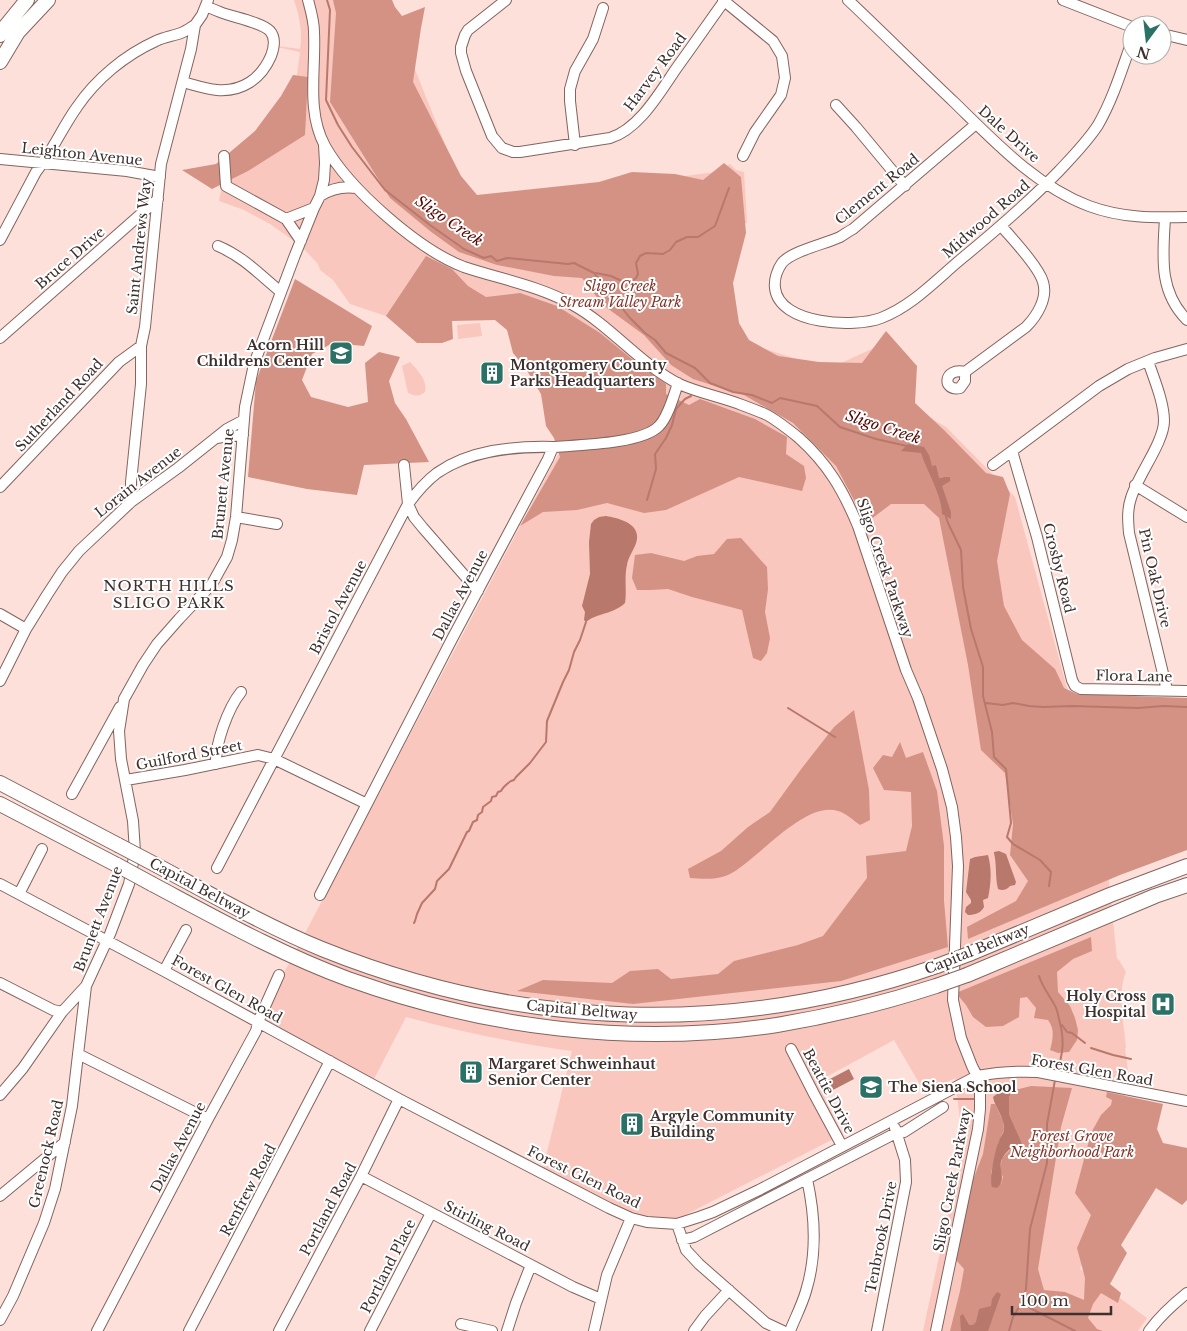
<svg xmlns="http://www.w3.org/2000/svg" width="1187" height="1331" font-family="'Libre Baskerville',serif">
	<style>
		.green { fill: #f9c7be }
		.forest { fill: #d49285 }
		.water { fill: #b8786c }
		.lines { fill: none; stroke-linecap: round; stroke-linejoin: round }
		.stream { stroke: #b8786c; stroke-width: 2 }
		.minor-casing { stroke: #83645e; stroke-width: 12 }
		.highway-casing { stroke: #83645e; stroke-width: 16 }
		.minor { stroke: #fff; stroke-width: 10 }
		.highway { stroke: #fff; stroke-width: 14 }
		.highway-bridge-casing { stroke: #83645e; stroke-width: 16; stroke-linecap: butt }
		.highway-bridge { stroke: #fff; stroke-width: 14 }
		.labels { text-anchor: middle; stroke-width: 4; stroke-linejoin: round; paint-order: stroke }
		.street-label { font-size: 14px; fill: #3d302d; stroke: #fff }
		.park-label { font-size: 14px; font-style: italic; fill: #843428; stroke: #fff }
		.poi-label { font-size: 14px; font-weight: bold; fill: #3d302d; stroke: #fff; text-anchor: start }
		.water-label { font-size: 15px; font-style: italic; fill: #550500; stroke: #fff }
		.neighbourhood-label { font-size: 15px; letter-spacing: 1px; fill: #3d302d; stroke: #fff }
	</style>
	<rect width="100%" height="100%" fill="#fde0da"/>
	<path class="green" d="M294 0H387L469 204 716 172 730 164 736 170 744 172 747 223 742 224 730 273 740 341 828 369 874 348 900 400 946 427 1015 497 1070 699 1106 853 1117 959 1119 960 1126 972C1117 992 1124 1025 1126 1047L1125 1048 1130 1086H1126L1113 1180 1080 1269 1147 1318 1138 1331H923L963 1145 955 1078 925 1093 894 1040 817 1082 840 1129 847 1132 660 1228 543 1168 572 1051C516 1043 461 1032 406 1017L373 1081 258 1022 563 445 557 438 510 309 389 317 350 304 333 280 320 270 318 264 304 249 294 241 270 224 244 210 219 201 227 159 270 120 296 82 300 52 277 47V46L300 49C303 33 299 14 294 0Z
		M480 323 482 336 458 339 457 325Z
		M410 362C417 370 428 380 425 392 419 397 415 396 408 393L402 366Z"/>
	<path class="forest" d="M333 0H392L395 7 402 16 425 7 421 28 413 82 461 176 477 195 599 182 632 172 675 174 703 180 724 163 741 177 746 233 733 283 739 323 749 340 778 356 819 362 862 363 886 331 917 366 915 403 945 431 986 473 1003 477 1010 494 997 561 1004 606 1022 640 1055 669 1064 688 1077 694 1187 698V850L1120 875 968 939 967 927 1016 901 1028 881 1010 855 1013 824 1005 773 981 750 968 665 939 518 924 504H891L866 523 836 466 793 423 744 395 693 379 671 365 644 335 603 305 582 278 554 276 497 265 459 252 430 231 390 198 330 102 336 13Z
		M293 75 308 77 305 135 248 171 212 189 182 170 216 164 255 131 281 96Z
		M426 256 452 269 468 286 486 297 520 293 557 306 600 333 638 364 666 384V394L689 405 700 399 755 419 787 437 786 454 804 466 806 478 802 491 739 477 666 510 644 513 607 503 577 510 543 512 520 526 560 457 554 438 546 426 541 394 526 369 513 353 507 330 495 320 452 321 453 339 442 343H417L386 316Z
		M295 279 372 326 364 346 333 343 312 354 302 380 311 397 348 407 368 402 365 363 379 352 400 357 389 381 395 403 406 419 429 462 364 465 357 495 307 489 248 477 256 381Z
		M741 538 767 567 768 589 765 612 770 638 767 653 761 661 753 658 742 610 692 597 668 589 651 590H637L632 578 635 555 651 553 684 561 697 556 714 554 727 539Z
		M854 710 869 790 870 820 860 825C854 821 846 813 838 811 804 800 757 861 728 875 717 880 702 879 690 878L688 869 721 851 748 827 770 812 802 768 834 727Z
		M900 742 906 758 923 752 937 791 944 846V901L948 947 841 981 633 1004 517 991 543 980 612 983 630 971 658 969 671 979 718 974 734 961 798 945 823 936 867 878 866 856 906 851 912 826 911 792 884 790 873 768 883 755 892 757Z
		M1091 937 1092 951 1073 959 1057 972 1058 992 1070 1006 1075 1018 1078 1030 1077 1040 1069 1052 1058 1053 1050 1050C1053 1039 1055 1029 1048 1020L1034 1018 1036 1008 1027 997 1020 998 1019 1017 1003 1026 986 1027 973 1017 966 1005 956 993Z
		M1031 1086 1072 1088 1061 1127 1038 1269 1044 1290 1065 1292 1084 1300 1085 1278 1077 1248 1091 1215 1075 1193 1091 1133 1101 1115 1111 1105 1112 1100 1106 1097 1107 1092 1163 1104 1157 1129 1163 1143 1187 1148V1200L1182 1205 1156 1188 1121 1245 1127 1253 1110 1284 1121 1293 1118 1303 1101 1293 1093 1304 1088 1318 1097 1329 1103 1331H950L960 1291 964 1269 956 1260 971 1185 983 1154 991 1104H995L1003 1121 1004 1130 999 1141 991 1173 1001 1184 1003 1177 1000 1171 1002 1158 1015 1145H1017L1022 1150 1024 1148 1009 1114V1097L1010 1096 1011 1091Z"/>
	<path class="water" d="M908 444 924 447 929 455 932 466 936 465 939 478H942L944 477H950V481L942 486 951 512V519L942 514C942 495 927 472 921 453L901 451Z
		M606 516C618 518 639 523 637 539 636 548 628 556 627 565 624 577 627 591 625 603 614 614 597 613 586 622L584 620 585 612 582 606 590 574 589 542 591 524 594 520 599 517Z
		M999 851 1006 854 1016 882 1015 885 1010 886C1007 890 1002 891 998 889 995 877 997 865 994 853V852Z
		M988 855C992 869 991 884 988 898L983 900 984 907C981 913 975 915 968 915L965 912 966 907 971 903V900L966 892 970 859 975 857Z
		M849 1069 854 1079 833 1090 828 1080Z
		M1011 1091 1010 1096 1009 1097V1114L1021 1141 1024 1150H1022L1017 1145H1015C1011 1148 1006 1152 1003 1157 996 1168 1008 1179 997 1188L992 1187C989 1180 995 1149 999 1141 1000 1137 1003 1135 1004 1130 1005 1118 995 1108 993 1097L998 1093Z
		M997 1292 1001 1294 988 1331H961L960 1316 963 1314 969 1325H973L976 1322 979 1309 991 1306 992 1299Z"/>
	<g class="lines">
		<path class="stream" d="M327 0 330 10 326 100 338 125 352 147 385 190 430 225 464 249 484 258 491 256 497 261 507 258 568 264 574 263 594 273 630 318 645 333 655 340 666 353 695 368 710 383 733 392 752 395 772 403 780 398 817 406 840 427 876 439 907 446
			M596 273 611 276 624 282 632 281 636 278 638 274 636 263 640 256 646 253 663 254 670 250 676 242 687 237H698L715 226 729 188
			M647 500 656 469 655 454 666 438 672 425 676 409 685 399 691 396
			M946 517 948 523 961 550 963 587 971 629 983 667V696L992 732 994 757 1006 769 1011 823 1007 837 1013 844 1040 860 1051 872 1049 886
			M986 703 1003 705 1013 703 1029 706 1043 707 1072 706 1138 708 1163 706 1187 707
			M788 708 835 737
			M414 923 415 921 417 914 422 903 435 889 437 881 449 869 467 832 469 831 473 822 477 820 478 815 482 812 483 807 491 801 492 797 496 796 498 792 501 791C503 787 508 783 511 781L514 780 516 777 530 763 546 742 547 721 563 682 569 670 574 652 580 640 586 622
			M1039 976C1042 986 1049 995 1054 1004 1057 1008 1058 1014 1059 1019 1065 1040 1063 1053 1057 1073
			M1062 1025 1067 1032 1072 1033 1085 1043
			M1091 1048 1113 1055 1131 1059
			M954 1099H975
			M1023 1299 1030 1308 1075 1331
			M1009 1331 1013 1317 1021 1304 1026 1289 1030 1229 1047 1163V1124L1055 1080"/>
		<g class="minor-casing">
			<path id="minor" d="M308 0C311 11 314 21 314 32 316 70 306 111 325 146 349 189 419 250 464 267 500 279 540 286 573 305 611 326 641 365 679 384 699 393 722 397 742 405 750 408 758 411 765 414 777 420 788 429 799 438 828 464 843 490 858 526L906 670 918 698 942 769 952 807 956 837 958 866 953 1000 961 1038 972 1066 977 1076 980 1089V1109L978 1129 936 1331
				M506 0 468 30 465 35 461 47V53L466 71 492 136 502 148 513 152H520L610 138C640 129 661 90 678 66 694 44 709 22 725 0
				M723 0 773 41 782 56 785 78 781 95 755 132 743 156
				M848 0C884 34 919 69 955 103 995 142 1036 186 1089 206 1121 218 1154 218 1187 217
				M1063 0 1132 27
				M1162 34 1187 40
				M183 82C194 85 206 89 217 90 242 92 261 79 271 56 274 48 276 38 270 31 261 22 232 17 220 12 215 10 210 8 206 6
				M836 105 856 127 905 186
				M976 124 853 229C849 231 845 234 840 237 825 244 792 251 782 263 777 270 774 280 775 288 779 325 855 328 881 318 912 306 935 281 960 260 994 232 1028 203 1059 171 1073 156 1087 142 1098 125 1113 99 1122 69 1132 41
				M575 145 570 101V89L575 71 593 39 603 8
				M224 156 226 186 286 219 301 241
				M0 159 127 171 160 177
				M320 196C332 188 343 186 357 188
				M1165 218C1163 255 1158 291 1187 320
				M286 219 314 208
				M0 240 36 172C52 152 62 128 77 107 96 79 125 55 156 41 164 37 173 36 181 33 186 31 190 28 195 25
				M218 246C244 257 260 275 281 292
				M0 338 158 199
				M1187 349 1155 358 1128 369 1099 386 1012 451 1037 537 1072 680 1075 686 1081 689 1187 691
				M1148 361C1154 379 1164 402 1164 421 1164 442 1138 475 1131 498 1127 510 1128 521 1129 533L1167 690
				M965 372C943 367 942 392 960 388L965 381V372L1026 327C1037 316 1048 298 1043 282 1039 267 1012 238 1001 226
				M217 438 222 437 243 435
				M404 465 408 504 414 517 423 528 478 591
				M993 465 1012 451
				M1135 485 1187 517
				M0 487 119 362 141 346
				M131 502V482L141 384V346L145 327 161 164 191 49 195 25 202 15 208 0
				M236 517 277 524
				M0 614 26 629
				M0 681 26 629 47 595 62 572 79 551 131 502 178 468 227 429 244 420
				M216 764C215 744 228 708 241 692
				M126 780 185 770 258 755 274 759 367 804
				M72 794 120 707
				M217 868 408 504C416 493 425 482 437 473 470 450 513 446 553 447
				M0 884 164 971 399 1099 609 1208 631 1218 647 1222 677 1224 699 1217 713 1212 759 1190 977 1076C998 1072 1017 1071 1038 1072L1187 1101
				M19 894 42 849
				M320 895 452 639 548 459 553 447C578 445 642 444 659 426 668 417 674 395 678 383
				M164 971 186 930
				M0 983 53 1010 62 1012
				M791 1049 814 1094 842 1146
				M78 1054 208 1119
				M0 1095 23 1068 62 1012 86 986 110 934 129 884 135 852 133 821 121 759 119 731 124 699 143 665 157 644 179 619 212 584 227 557 232 540 236 517 245 407 254 364 295 255 314 208 320 196 324 180 325 163 324 145
				M361 1176 573 1287 601 1299
				M0 1196 65 1142
				M677 1224 686 1250 699 1264 766 1323 783 1331
				M682 1240 694 1237 896 1133 904 1132 943 1107
				M0 1320 13 1296 44 1223 55 1189 72 1106 86 986
				M461 1324 492 1331
				M97 1331 208 1119 256 1031 258 1022 279 975
				M189 1331 330 1061
				M279 1331 361 1176 399 1099
				M370 1331 431 1213
				M507 1331 516 1303 531 1265
				M594 1331 607 1275 631 1218
				M694 1331 705 1316 729 1290
				M790 1331C795 1318 802 1305 806 1291 817 1255 815 1215 807 1179
				M877 1331 906 1182 905 1160 895 1128
				M1149 1331C1160 1316 1172 1305 1187 1293"/>
		</g>
		<g class="highway-casing">
			<path id="highway" d="M0 35 5 27 27 0
				M0 62 18 32 48 0
				M0 783 118 845
				M0 804 117 865
				M158 866C212 895 266 926 322 949 523 1030 733 1037 937 966
				M152 884C216 918 280 954 348 979 484 1028 633 1047 777 1025 831 1016 884 1003 936 986
				M969 954 1110 895 1187 866
				M967 975 1155 896 1187 885"/>
		</g>
		<use href="#minor" class="minor"/>
		<use href="#highway" class="highway"/>
		<g class="highway-bridge-casing">
			<path id="highway-bridge" d="M118 845 158 866
				M117 865 152 884
				M937 966 969 954
				M936 986 967 975"/>
		</g>
		<use href="#highway-bridge" class="highway-bridge"/>
	</g>
	<defs>
		<g id="school-square" transform="scale(1.25)"><rect x="-9" y="-9" width="18" height="18" rx="4" fill="#2b7166" stroke="#fff"/><path d="M0-5L7-2L0 1L-7-2ZM-4 1L0 2.5L4 1V4Q0 6-4 4Z" fill="#fff"/></g>
		<g id="building-square" transform="scale(1.25)"><rect x="-9" y="-9" width="18" height="18" rx="4" fill="#2b7166" stroke="#fff"/><path d="M-4-6H4V6H1V3H-1V6H-4ZM-2.5-4.3h1.7v1.8h-1.7ZM.8-4.3h1.7v1.8H.8ZM-2.5-1h1.7V.8h-1.7ZM.8-1h1.7V.8H.8Z" fill="#fff"/></g>
		<g id="hospital-square" transform="scale(1.25)"><rect x="-9" y="-9" width="18" height="18" rx="4" fill="#2b7166" stroke="#fff"/><path d="M-5-5h3v3.5h4V-5h3V5h-3V1.5h-4V5h-3Z" fill="#fff"/></g>
	</defs>
	<g fill-rule="evenodd">
		<use href="#school-square" x="341" y="353"/>
		<use href="#building-square" x="492" y="373"/>
		<use href="#hospital-square" x="1163" y="1004"/>
		<use href="#building-square" x="471" y="1072"/>
		<use href="#school-square" x="871" y="1087"/>
		<use href="#building-square" x="632" y="1124"/>
	</g>
	<g class="labels">
		<g class="street-label">
			<text transform="translate(655 72) rotate(-53)" y="5">Harvey Road</text>
			<text transform="translate(1009 134) rotate(42)" y="5">Dale Drive</text>
			<text transform="translate(82 154) rotate(6)" y="5">Leighton Avenue</text>
			<text transform="translate(877 189) rotate(-39)" y="5">Clement Road</text>
			<text transform="translate(986 219) rotate(-41)" y="5">Midwood Road</text>
			<text transform="translate(139 246) rotate(-84)" y="5">Saint Andrews Way</text>
			<text transform="translate(70 258) rotate(-41)" y="5">Bruce Drive</text>
			<text transform="translate(59 405) rotate(-47)" y="5">Sutherland Road</text>
			<text transform="translate(138 482) rotate(-38)" y="5">Lorain Avenue</text>
			<text transform="translate(223 484) rotate(-84)" y="5">Brunett Avenue</text>
			<text transform="translate(885 568) rotate(71)" y="5">Sligo Creek Parkway</text>
			<text transform="translate(1059 568) rotate(76)" y="5">Crosby Road</text>
			<text transform="translate(1155 578) rotate(77)" y="5">Pin Oak Drive</text>
			<text transform="translate(460 595) rotate(-62)" y="5">Dallas Avenue</text>
			<text transform="translate(338 607) rotate(-62)" y="5">Bristol Avenue</text>
			<text transform="translate(1134 676) rotate(1)" y="5">Flora Lane</text>
			<text transform="translate(189 755) rotate(-11)" y="5">Guilford Street</text>
			<text transform="translate(200 888) rotate(28)" y="5">Capital Beltway</text>
			<text transform="translate(98 919) rotate(-69)" y="5">Brunett Avenue</text>
			<text transform="translate(977 949) rotate(-22)" y="5">Capital Beltway</text>
			<text transform="translate(227 989) rotate(29)" y="5">Forest Glen Road</text>
			<text transform="translate(582 1010) rotate(5)" y="5">Capital Beltway</text>
			<text transform="translate(1092 1070) rotate(10)" y="5">Forest Glen Road</text>
			<text transform="translate(829 1091) rotate(62)" y="5">Beattie Drive</text>
			<text transform="translate(178 1147) rotate(-62)" y="5">Dallas Avenue</text>
			<text transform="translate(46 1154) rotate(-77)" y="5">Greenock Road</text>
			<text transform="translate(584 1177) rotate(26)" y="5">Forest Glen Road</text>
			<text transform="translate(952 1180) rotate(-79)" y="5">Sligo Creek Parkway</text>
			<text transform="translate(248 1190) rotate(-62)" y="5">Renfrew Road</text>
			<text transform="translate(328 1209) rotate(-62)" y="5">Portland Road</text>
			<text transform="translate(487 1226) rotate(27)" y="5">Stirling Road</text>
			<text transform="translate(881 1237) rotate(-79)" y="5">Tenbrook Drive</text>
			<text transform="translate(388 1266) rotate(-63)" y="5">Portland Place</text>
		</g>
		<g class="park-label">
			<text x="620" y="291">Sligo Creek<tspan x="620" dy="16">Stream Valley Park</tspan></text>
			<text x="1072" y="1141">Forest Grove<tspan x="1072" dy="16">Neighborhood Park</tspan></text>
		</g>
		<g class="poi-label">
			<text x="324" y="350" text-anchor="end">Acorn Hill<tspan x="324" dy="16">Childrens Center</tspan></text>
			<text x="510" y="370">Montgomery County<tspan x="510" dy="16">Parks Headquarters</tspan></text>
			<text x="1146" y="1001" text-anchor="end">Holy Cross<tspan x="1146" dy="16">Hospital</tspan></text>
			<text x="488" y="1069">Margaret Schweinhaut<tspan x="488" dy="16">Senior Center</tspan></text>
			<text x="888" y="1092">The Siena School</text>
			<text x="650" y="1121">Argyle Community<tspan x="650" dy="16">Building</tspan></text>
		</g>
		<g class="water-label">
			<text transform="translate(449 221) rotate(34)" y="5">Sligo Creek</text>
			<text transform="translate(883 427) rotate(18)" y="5">Sligo Creek</text>
		</g>
		<g class="neighbourhood-label">
			<text x="169" y="591">NORTH HILLS<tspan x="169" dy="17">SLIGO PARK</tspan></text>
		</g>
	</g>
	<g transform="translate(1147 40) rotate(195)"><circle r="24" fill="#ffffff" stroke="#b1acab"/>
	<path d="M0-4L9 19L0 12L-9 19Z" fill="#2b7166"/>
	<text y="-8" font-size="14" font-weight="bold" text-anchor="middle" fill="#3d302d">N</text>
	</g>
	<path d="M1012 1306v8h99v-8" fill="none" stroke="#3d302d" stroke-width="2.5"/>
	<text x="1020" y="1306" font-size="15" fill="#3d302d" stroke="#ffffff" stroke-width="4" paint-order="stroke">100 m</text>
</svg>
